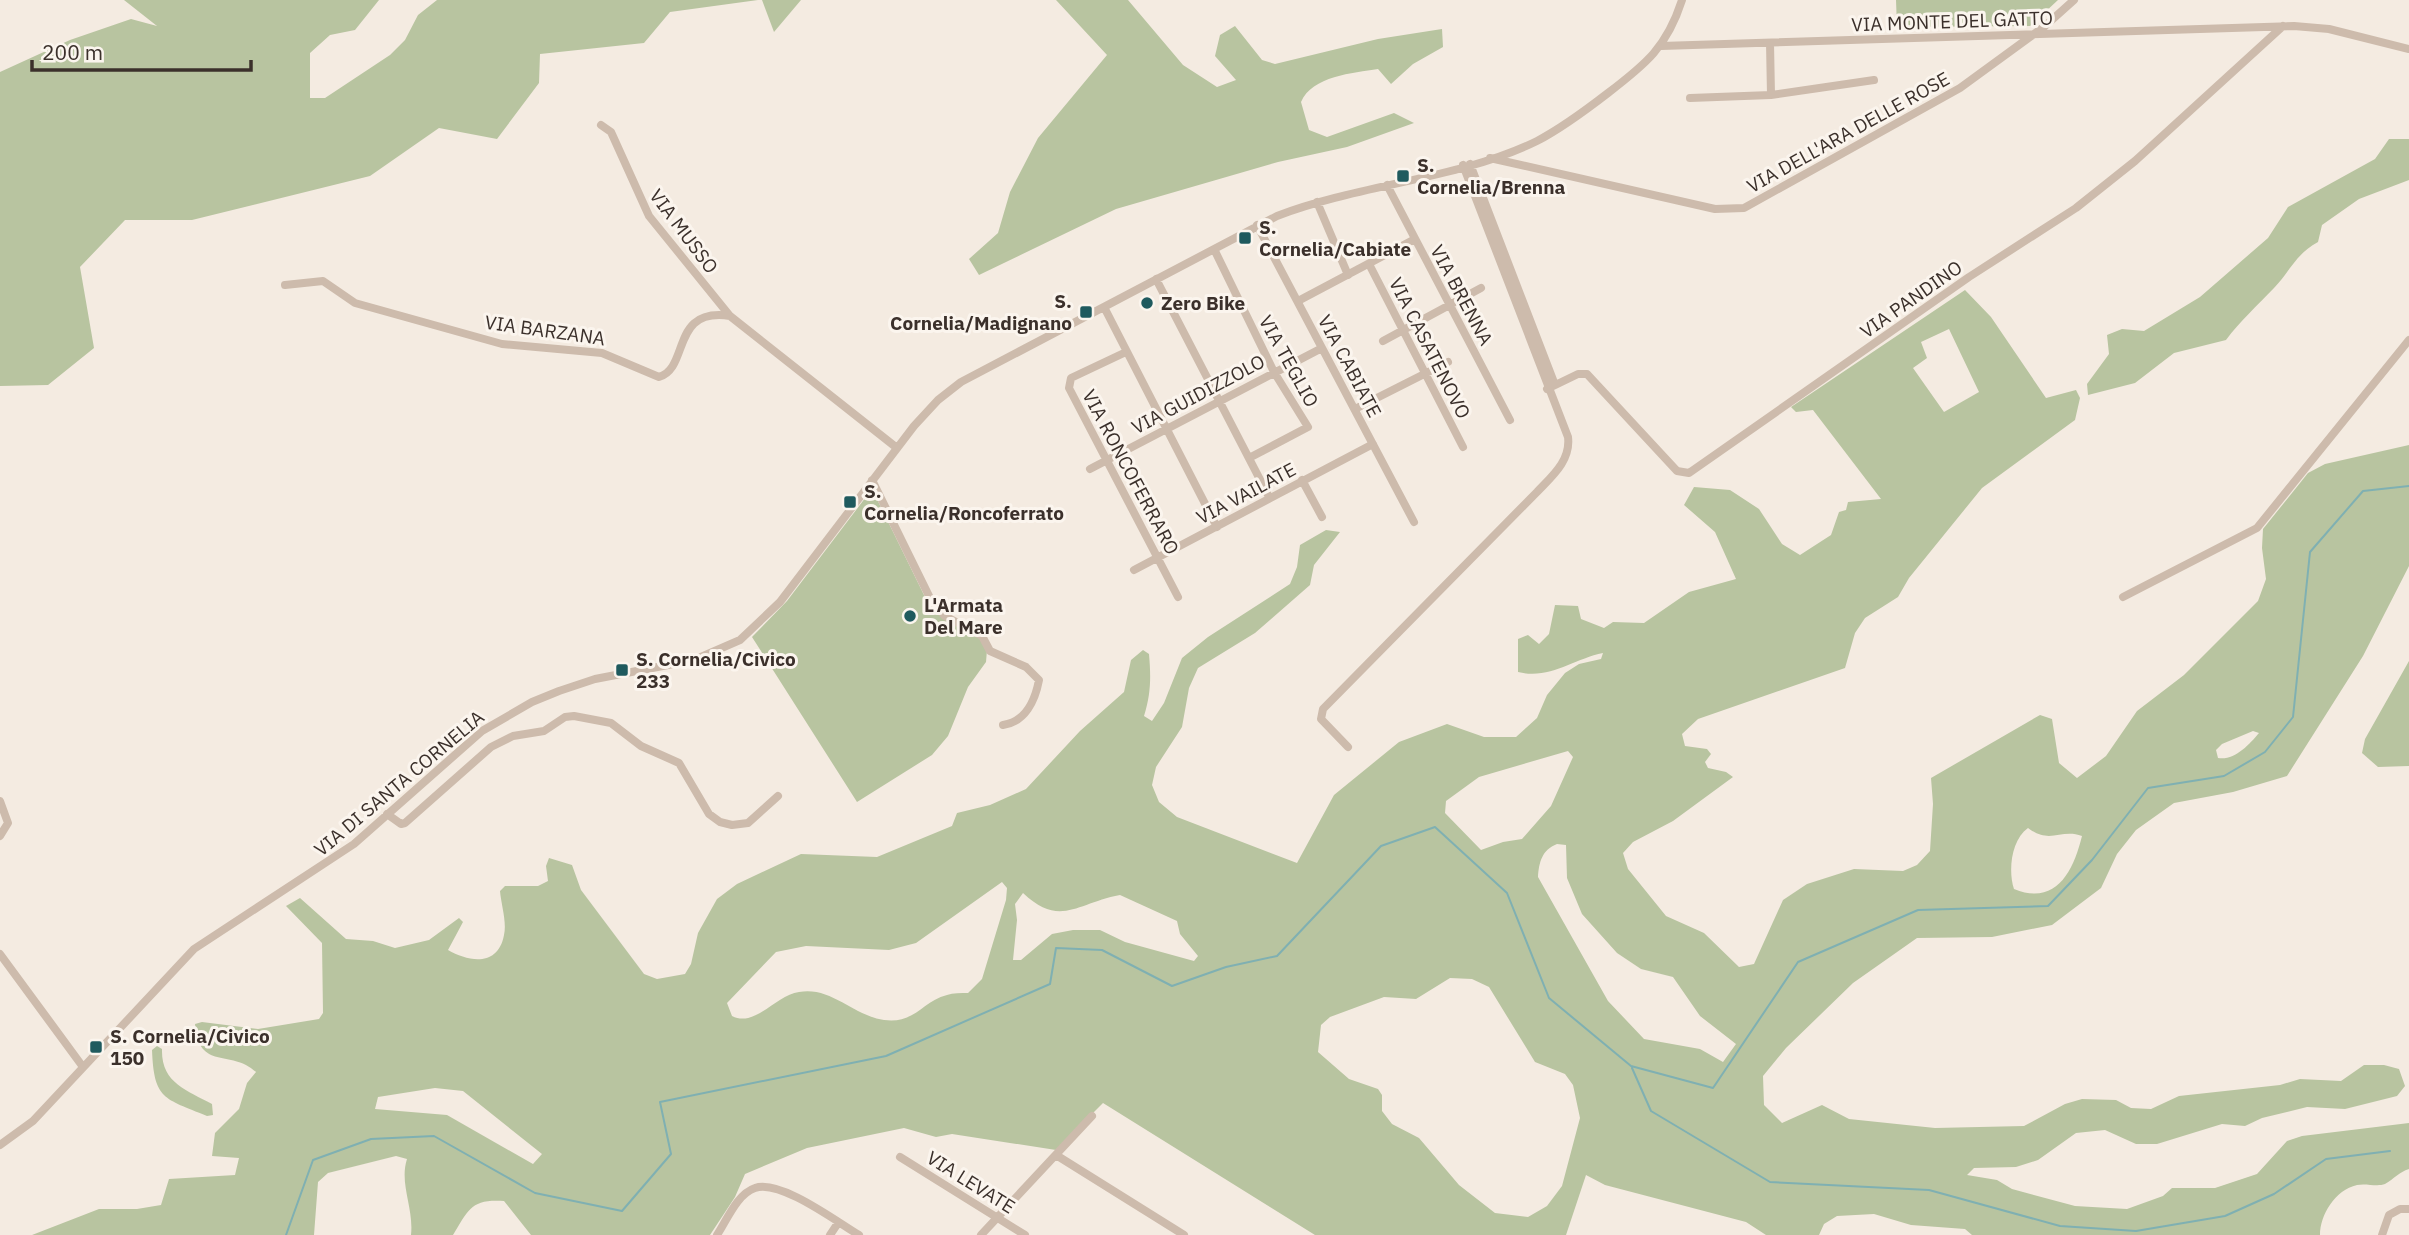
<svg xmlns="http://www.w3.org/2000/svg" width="2409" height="1235" font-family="'IBM Plex Sans',sans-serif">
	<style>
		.green { fill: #b8c4a0; fill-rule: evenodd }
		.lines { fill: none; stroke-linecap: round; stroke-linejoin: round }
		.stream { stroke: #7fb0b2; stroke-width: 2 }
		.minor { stroke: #cdbbac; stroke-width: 8 }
		.poi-dot { fill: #1f5a5e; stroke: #fbf5ee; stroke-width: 2.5 }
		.labels { text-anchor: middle; stroke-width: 6; stroke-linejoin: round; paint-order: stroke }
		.street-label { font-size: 19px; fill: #3b302b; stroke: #fbf5ee }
		.poi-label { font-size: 19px; font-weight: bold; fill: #3b302b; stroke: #fbf5ee; text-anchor: start }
	</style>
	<rect width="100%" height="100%" fill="#f4ebe1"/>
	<path class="green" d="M124 0H379L355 30 330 35 310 53V98H325L390 55 405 40 418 15 437 0H758L670 12 644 43 540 54 539 83 497 139 439 128 370 176 192 220H125L80 267 94 348 48 385 0 386V72L70 40 131 19 157 26Z
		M762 0H801L774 32Z
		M1056 0H1128L1183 65 1217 87 1236 80 1215 56 1220 35 1235 26 1262 60 1275 64 1378 39 1442 29 1443 47 1413 64 1391 84 1378 69C1353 73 1312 76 1301 102L1309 130 1327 137 1394 113 1414 123 1347 147 1278 162 1116 209 979 275 969 259 998 233 1010 192 1038 138 1107 55Z
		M1896 0H2058L2030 26 1897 27Z
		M2389 139H2409V180L2359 199 2322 225 2318 242C2295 255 2291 270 2274 288 2257 306 2240 321 2226 340L2174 353 2135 383 2088 395 2087 384 2109 354 2107 335 2122 329 2144 331 2200 297 2268 238 2288 207 2375 159Z
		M1965 290 1991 317 2046 398 2076 390 2080 398 2075 420 1982 488 1909 578 1898 597 1865 618 1855 633 1845 668 1698 719 1682 734 1685 746 1707 749 1711 754 1705 762 1708 768 1726 772 1733 777 1673 821 1633 842 1623 853 1628 869 1666 916 1704 933 1739 967 1754 964 1783 900 1807 884 1854 869 1903 871 1917 865 1930 851 1933 804 1931 778 2040 715 2052 719 2059 763 2077 778 2106 756 2137 711 2184 675 2258 601 2266 579 2262 548 2263 529 2308 473 2325 464 2409 445V566L2363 656 2287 776 2233 792 2174 803 2136 830 2117 854 2101 888 2052 925 1992 937 1917 938 1853 983 1786 1048 1763 1076 1764 1105 1782 1123 1822 1105 1849 1119 1935 1128 2024 1126 2065 1104 2082 1099 2116 1100 2131 1108 2151 1109 2179 1096 2280 1085 2300 1079 2341 1081 2364 1065H2384L2399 1069 2405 1086 2397 1096 2345 1109 2307 1107 2262 1118 2245 1126 2222 1124 2157 1144H2136L2105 1130 2076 1133 2038 1160 2016 1167 1974 1168 1967 1175 1997 1180 2012 1189 2075 1206 2127 1209 2163 1196 2172 1188H2215L2257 1174 2287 1141 2302 1136 2409 1123V1169C2399 1172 2394 1179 2385 1184 2377 1187 2366 1183 2357 1185 2335 1190 2320 1215 2320 1235H1972L1965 1229 1911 1225 1874 1214 1837 1216 1824 1224 1819 1235H1766L1746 1222 1605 1185 1586 1175 1566 1235H1315L1103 1103 1056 1150 952 1134 936 1137 904 1128 807 1148 745 1174 735 1197 710 1235H531L504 1201C471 1199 469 1209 453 1235H411C414 1208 399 1184 407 1159L396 1156 328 1173 318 1182 314 1235H32L99 1209H137L161 1205 169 1179 235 1175 239 1158 212 1156 215 1133 239 1109 247 1083 256 1072C230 1048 199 1072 195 1024L202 1022 258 1029 319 1019 323 1013 322 943 286 906 300 898 346 939 373 941 395 948 429 940 459 918 463 922 448 950C469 962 498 967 504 935 507 922 501 904 500 891L505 886H538L548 881 546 866 549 858 572 865 581 890 644 974 657 979 685 974 691 964 698 933 717 899 737 884 801 854 877 857 952 826 957 813 990 805 1026 789 1080 731 1124 692 1131 660 1143 650 1149 654C1151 677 1151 694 1144 716L1152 721 1164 703 1182 658 1208 637 1290 584 1297 567 1300 545 1326 530 1340 532 1314 565 1310 585 1255 633 1198 668 1189 688 1182 727 1156 767 1152 785 1159 802 1177 817 1297 863 1334 795 1399 742 1447 724 1484 737H1516L1537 718 1547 695 1565 673 1579 664 1601 659 1603 653C1573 659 1550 680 1518 672V639L1528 635 1539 644 1549 634 1555 605 1578 606 1581 619 1604 628 1613 622 1644 623 1689 592 1736 579 1715 532 1684 505 1694 487 1730 490 1759 509 1782 544 1800 555 1831 535 1839 512 1846 510 1848 502 1881 499 1813 410 1796 412 1791 407ZM1949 329 1979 392 1944 412 1913 368 1927 358 1921 342ZM2253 731 2259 733C2249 745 2234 761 2218 758L2216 750 2222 744ZM1568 751 1573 757 1551 806 1522 839 1503 842 1481 850 1445 813 1446 801 1479 777ZM2028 828C2050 845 2061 828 2082 836 2073 873 2055 906 2014 889 2008 871 2011 840 2028 828ZM1557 844 1566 845 1567 878 1582 914 1617 953 1641 969 1673 977 1700 1016 1736 1044 1723 1062 1700 1049 1644 1039 1608 1001 1538 877C1539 862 1542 850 1557 844ZM1002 882 1007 888 1006 900 982 979 968 993C961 993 953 993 947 995 922 1001 916 1024 884 1020 854 1016 831 986 799 992 776 995 755 1028 732 1016L727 1003 776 952 806 946 889 950 916 943ZM1023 893C1060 928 1077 903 1120 895L1177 921 1180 934 1198 956 1194 961 1125 942 1100 930H1073L1052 934 1021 960H1013L1017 920 1015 904ZM1450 978 1472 979 1489 987 1535 1062 1565 1074 1573 1085 1580 1118 1562 1186 1547 1206 1528 1217 1495 1213 1459 1185 1419 1138 1392 1124 1382 1111V1095L1378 1089 1349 1079 1318 1052 1321 1025 1330 1017 1384 997 1416 999ZM435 1088 463 1091 542 1154 533 1164 447 1115 375 1109 378 1097Z
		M872 489 924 595 936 611 979 637 987 650 986 662 968 687 948 736 932 755 857 802 752 637 787 601Z
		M2409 661V766L2378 767 2362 753 2365 739Z
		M157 1046 162 1049C161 1083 187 1090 212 1104L213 1115 207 1116C164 1098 154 1100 152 1050Z"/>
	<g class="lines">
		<path class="stream" d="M1632 1068 1651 1111 1770 1182 1929 1190 2060 1226 2136 1231 2225 1216 2274 1194 2326 1159 2390 1151
			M286 1235 313 1160 371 1139 434 1136 535 1193 622 1211 671 1154 660 1102 886 1056 1050 984 1056 948 1102 950 1172 986 1226 967 1277 956 1381 846 1435 827 1507 893 1549 998 1631 1066 1713 1088 1798 962 1918 910 2048 906 2092 860 2148 788 2224 776 2265 752 2293 717 2310 552 2363 491 2409 486"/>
		<path class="minor" d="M1770 43 1771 95
			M1661 46 2294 26 2329 29 2409 49
			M1690 98 1771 95 1874 80
			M601 125 611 132 649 216 730 316
			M1490 158 1715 209 1744 208 1960 88 2045 26 2074 0
			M1470 164 1555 385
			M1387 185 1510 420
			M1317 202 1348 275
			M1257 225 1414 522
			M1214 249 1274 372 1308 427 1249 458
			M1369 264 1463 447
			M1156 279 1269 497
			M285 285 323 281 355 303 502 344 602 353 659 377C690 368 670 307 730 316L897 448
			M1298 301 1415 239
			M1104 307 1217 527
			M1383 341 1481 288
			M1126 352 1071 378 1069 388 1178 597
			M1547 389 1578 374H1587L1677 471 1689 473 1969 277 2076 208 2135 161 2283 26
			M1355 409 1448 362
			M1090 469 1322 348
			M872 480 931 600 945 616 982 636 990 651 1026 667 1039 680C1035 701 1025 722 1003 725
			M1302 480 1322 517
			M1134 570 1373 444
			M2123 597 2257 528 2409 340
			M1348 747 1321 719 1323 709 1537 492C1551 477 1571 461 1568 437L1463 165
			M0 801 8 823 0 836
			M387 814 401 824 405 823 491 747 513 736 544 731 565 717 574 716 611 723 641 746 679 763 709 814 720 822 732 825 748 823 778 796
			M0 954 83 1067
			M0 1145 33 1121 194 949 354 844 482 731 532 702 559 691 595 679 694 660 740 640 780 602 914 426 938 400 961 382 1277 216C1360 184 1460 179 1537 141 1562 128 1586 110 1608 93 1646 64 1667 47 1682 0
			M1056 1155 1184 1235
			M900 1157 1025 1235
			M717 1235C727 1220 737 1194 755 1188 780 1179 837 1222 859 1235
			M830 1235 838 1223
			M981 1235 1092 1116
			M2382 1235 2389 1215 2400 1209H2409"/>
	</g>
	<g class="poi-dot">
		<rect x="1396" y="169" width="14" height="14" rx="3.5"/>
		<rect x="1238" y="231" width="14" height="14" rx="3.5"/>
		<circle cx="1147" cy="303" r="7"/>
		<rect x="1079" y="305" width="14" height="14" rx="3.5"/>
		<rect x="843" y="495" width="14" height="14" rx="3.5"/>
		<circle cx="910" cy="616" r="7"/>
		<rect x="615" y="663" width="14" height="14" rx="3.5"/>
		<rect x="89" y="1040" width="14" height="14" rx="3.5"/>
	</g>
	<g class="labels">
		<g class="street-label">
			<text transform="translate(1952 21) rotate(-2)" y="7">VIA MONTE DEL GATTO</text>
			<text transform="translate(1848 132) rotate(-29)" y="7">VIA DELL'ARA DELLE ROSE</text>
			<text transform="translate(684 231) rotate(53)" y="7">VIA MUSSO</text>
			<text transform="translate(1462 295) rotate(62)" y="7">VIA BRENNA</text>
			<text transform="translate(1911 299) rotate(-35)" y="7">VIA PANDINO</text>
			<text transform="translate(545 330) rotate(8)" y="7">VIA BARZANA</text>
			<text transform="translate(1430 348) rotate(63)" y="7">VIA CASATENOVO</text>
			<text transform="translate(1289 361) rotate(61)" y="7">VIA TEGLIO</text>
			<text transform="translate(1350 366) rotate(62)" y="7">VIA CABIATE</text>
			<text transform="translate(1198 394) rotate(-28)" y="7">VIA GUIDIZZOLO</text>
			<text transform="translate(1131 472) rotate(62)" y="7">VIA RONCOFERRARO</text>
			<text transform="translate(1246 493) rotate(-28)" y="7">VIA VAILATE</text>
			<text transform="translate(399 783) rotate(-40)" y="7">VIA DI SANTA CORNELIA</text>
			<text transform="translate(971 1182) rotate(32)" y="7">VIA LEVATE</text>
		</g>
		<g class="poi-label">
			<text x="1417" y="172">S.<tspan x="1417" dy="22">Cornelia/Brenna</tspan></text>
			<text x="1259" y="234">S.<tspan x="1259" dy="22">Cornelia/Cabiate</tspan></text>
			<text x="1072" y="308" text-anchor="end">S.<tspan x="1072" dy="22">Cornelia/Madignano</tspan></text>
			<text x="1161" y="310">Zero Bike</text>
			<text x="864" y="498">S.<tspan x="864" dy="22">Cornelia/Roncoferrato</tspan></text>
			<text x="924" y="612">L'Armata<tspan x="924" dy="22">Del Mare</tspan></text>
			<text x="636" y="666">S. Cornelia/Civico<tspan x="636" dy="22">233</tspan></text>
			<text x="110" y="1043">S. Cornelia/Civico<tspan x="110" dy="22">150</tspan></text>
		</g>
	</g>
	<path d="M32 60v10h219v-10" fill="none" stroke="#3b302b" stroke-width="3.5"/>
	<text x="42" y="60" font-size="21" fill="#3b302b" stroke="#fbf5ee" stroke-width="5" paint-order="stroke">200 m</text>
</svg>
